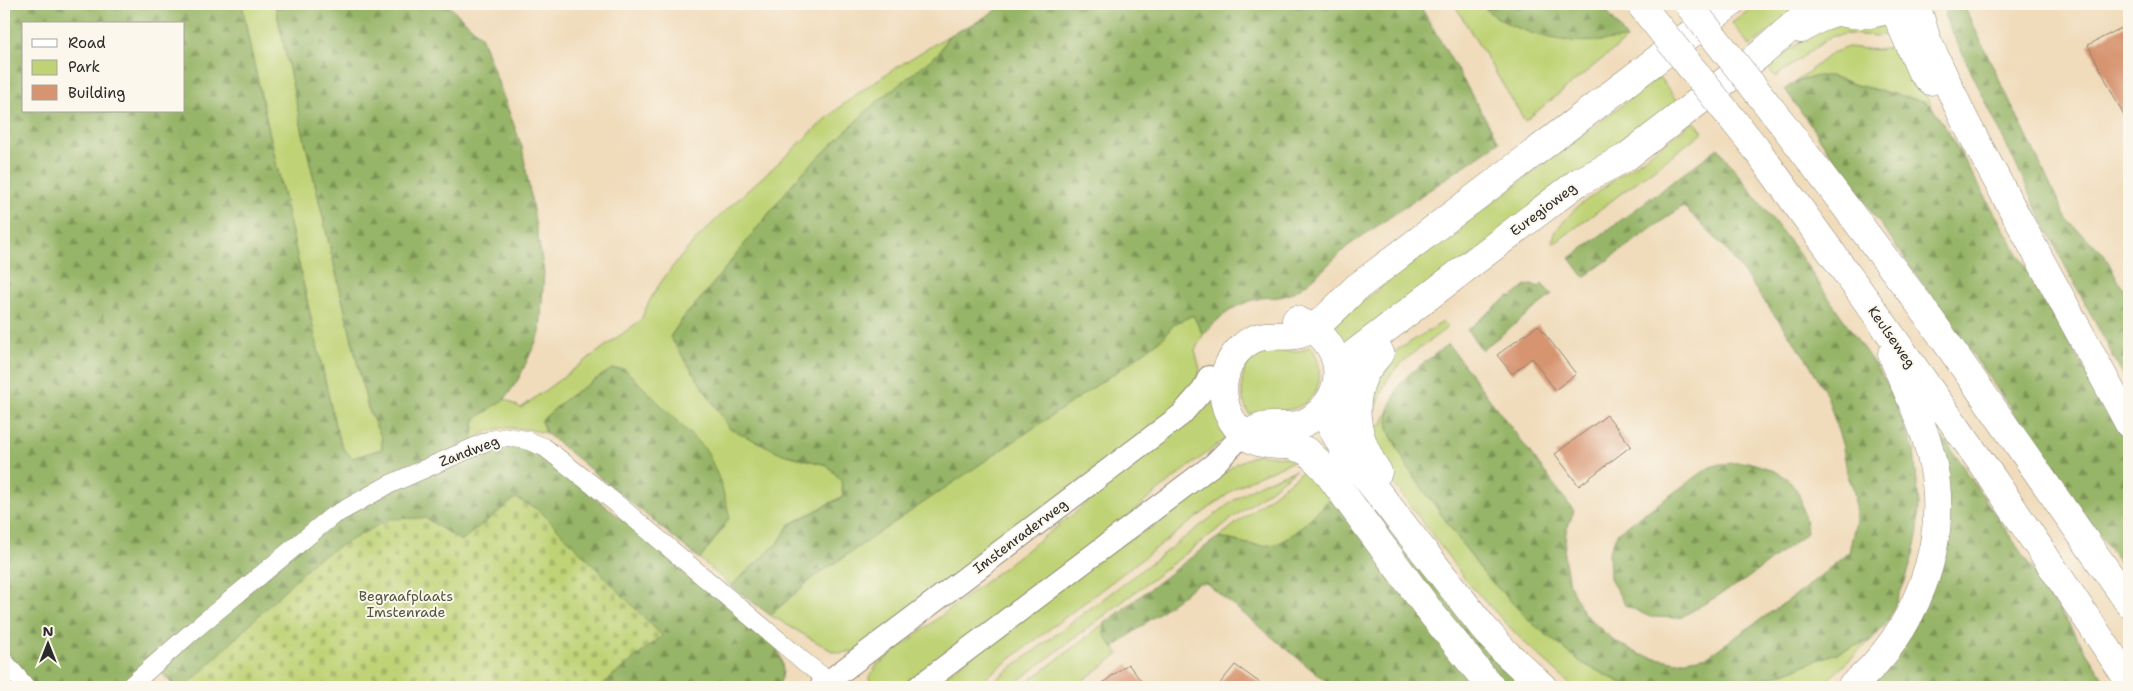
<svg xmlns="http://www.w3.org/2000/svg" width="2133" height="691" font-family="'Shantell Sans',sans-serif">
	<style>
		.green { fill: #bfd376; stroke: #757f50 }
		.forest { fill: url(#forest-firs); stroke: #617049; fill-rule: evenodd }
		.cemetery { fill: url(#cemetery-stones); stroke: #757f50 }
		.building { fill: #d79471 }
		.lines { fill: none; stroke-linecap: round; stroke-linejoin: round }
		.minor-casing { stroke: #8e8473; stroke-width: 19 }
		.tertiary-casing { stroke: #8e8473; stroke-width: 24 }
		.primary-casing { stroke: #8e8473; stroke-width: 29 }
		.trunk-casing { stroke: #8e8473; stroke-width: 29 }
		.minor { stroke: #fff; stroke-width: 18 }
		.tertiary { stroke: #fff; stroke-width: 22 }
		.primary { stroke: #fff; stroke-width: 28 }
		.trunk { stroke: #fff; stroke-width: 28 }
		.trunk-bridge-casing { stroke: #8e8473; stroke-width: 29; stroke-linecap: butt }
		.trunk-bridge { stroke: #fff; stroke-width: 28 }
		.labels { text-anchor: middle; stroke-width: 4; stroke-linejoin: round; paint-order: stroke }
		.street-label { font-size: 14px; fill: #2b2b2b; stroke: #fbf7ec }
		.park-label { font-size: 14px; fill: #50553e; stroke: #fbf7ec }
	</style>
	<defs>
		<pattern id="forest-firs" width="22" height="20" patternUnits="userSpaceOnUse" patternTransform="scale(1.25)"><rect width="22" height="20" fill="#97b567"/><path d="M5 1l3.5 6h-7zM16 11l3.5 6h-7z" fill="#7b9355"/></pattern>
		<pattern id="cemetery-stones" width="16" height="16" patternUnits="userSpaceOnUse" patternTransform="scale(1.25)"><rect width="16" height="16" fill="#bfd376"/><path d="M2 7V4a2 2 0 0 1 4 0v3zM10 15v-3a2 2 0 0 1 4 0v3z" fill="#a4b566"/></pattern>
	</defs>
	<rect width="100%" height="100%" fill="#fbf7ec"/>
	<filter id="ink" filterUnits="userSpaceOnUse"><feTurbulence type="fractalNoise" baseFrequency=".02" numOctaves="2"/><feDisplacementMap in="SourceGraphic" scale="10" xChannelSelector="R" yChannelSelector="G"/><feConvolveMatrix kernelMatrix="1 2 1 2 8 2 1 2 1" color-interpolation-filters="sRGB"/></filter>
	<filter id="wash" filterUnits="userSpaceOnUse"><feTurbulence type="fractalNoise" baseFrequency=".0096" numOctaves="4" result="noise"/><feDisplacementMap in="SourceGraphic" scale="20" xChannelSelector="R" yChannelSelector="G"/><feGaussianBlur stdDeviation="1.12" result="paint"/><feColorMatrix in="noise" values="0 0 0 0 0 0 0 0 0 0 0 0 0 0 0 0 0 1.4 0 .05"/><feComposite in="paint" operator="in"/></filter>
	<g filter="url(#wash)">
		<rect width="100%" height="100%" fill="#f0dcbb"/>
		<path class="green" d="M242 4H275L300 120 368 408 382 439V449L352 458 342 447 335 425 249 42Z
			M1454 4H1483L1488 12 1573 41 1627 39 1525 121Z
			M1757 4H1805L1750 46 1732 23Z
			M1883 17 1894 33 1877 36 1845 34 1830 37 1775 77 1767 67 1823 25Z
			M948 36 939 53 872 106 798 177 704 295 683 318 670 337 783 454 827 465 841 480 843 496 789 525 779 542 731 586 700 559 724 527 612 370 568 397 541 421 546 433C521 428 492 422 472 442L475 419 505 399 521 408 641 320C661 262 740 198 786 156 811 133 836 108 864 89 891 70 920 53 948 36Z
			M1848 47 1877 50 1896 47 1909 63 1932 107 1923 101 1856 85 1841 79 1806 78 1794 83 1832 53Z
			M1659 77 1678 101 1346 349 1331 325Z
			M1694 121 1703 132 1555 243 1552 241 1557 229 1576 208Z
			M1193 315 1203 335 1195 350 1200 369 1199 374 1192 389 1182 403 855 651 840 653 832 651 770 615 814 577 1163 337 1174 324Z
			M1443 322 1448 327C1428 343 1402 358 1388 379 1381 390 1379 410 1369 417L1364 401 1389 355Z
			M1311 346C1326 369 1322 401 1292 409 1278 412 1264 409 1249 414 1236 392 1239 356 1269 351 1284 349 1297 355 1311 346Z
			M1210 396 1229 436 1164 486 1097 542 907 687H871L869 678 877 665 1076 512 1159 438Z
			M1389 410 1388 428 1408 468 1484 574 1582 663 1630 687H1573L1522 640 1468 583 1386 473 1372 431 1383 423Z
			M1258 454 1299 459 1260 475 1237 487 973 687H939L937 682 1109 551 1159 523 1237 463Z
			M1296 470 1010 687H986L1241 495 1262 483Z
			M1303 471H1309L1335 494C1322 506 1292 540 1276 544 1257 549 1237 541 1219 537Z
			M1105 623 1104 634 1119 654 1074 687H1021Z
			M1871 640 1820 687H1746Z"/>
		<path class="forest" d="M4 4H242L249 42 335 425 342 447 352 458 382 449V439L368 408 300 120 275 4H447L481 36 522 147 544 272 540 333 519 378 505 399 475 419 472 442 387 480 125 687H20L4 670ZM24 24H184V111H24Z
			M1006 4H1419L1499 142 1348 246C1333 260 1303 291 1284 296 1277 298 1268 297 1261 298 1237 303 1219 316 1203 335L1193 315 1174 324 1164 337 1125 366 814 577 770 615 731 586 779 542 789 525 843 497 841 480 827 465 783 454 730 429 670 337 683 318 704 295 798 177 872 106 939 53 948 36 975 23Z
			M1483 4H1602L1627 39C1610 40 1591 43 1573 41 1547 40 1497 26 1483 4Z
			M1949 4H1963L2067 220 2103 253 2129 300V386L2058 252 1944 15Z
			M1817 76H1832L1856 85 1923 101 1932 107 1945 127 2129 446V576L1785 89 1794 83Z
			M1718 148 1796 250 1887 383 1914 450 1919 504 1918 531 1913 555 1906 579 1888 621 1871 640 1746 687H1630L1582 663 1533 624 1484 574 1408 468 1391 436 1388 428 1389 410 1398 387 1408 375 1448 344 1574 511 1566 531 1564 556 1569 584 1584 614 1614 641 1641 655 1676 662 1708 656 1803 590 1849 552 1856 520 1854 490 1848 478 1843 447 1827 395 1808 361 1727 250 1683 206 1584 277 1570 258Z
			M1542 284 1552 295 1482 350 1467 330 1509 296 1511 298C1520 291 1527 281 1539 287Z
			M612 369H625L707 451 720 481 730 517 700 559 546 433 541 421 568 397Z
			M1943 437 2047 591 2109 687H1866L1919 616 1935 443Z
			M504 444 524 447 552 463 776 643C780 657 789 675 776 687H599L662 636 516 498 461 541 425 518 315 560 186 687H175L159 670 321 530 472 447Z
			M1339 458 1527 687H1506L1478 655 1331 465Z
			M1748 462C1796 476 1800 484 1807 533L1745 580 1680 618 1650 617 1625 605 1610 578 1609 552 1618 532 1710 467 1721 464Z
			M1335 494 1479 687H1333L1206 583H1198L1113 648 1104 634 1105 623 1210 543 1219 537C1237 541 1257 549 1276 544 1292 540 1322 506 1335 494Z"/>
		<path class="cemetery" d="M516 498 540 511 662 636 599 687H186L315 560 358 536 390 519 425 518 461 541Z"/>
		<g id="blocks">
			<path class="building" d="M2129 24V126L2088 45Z
				M1538 325 1576 374 1555 390 1532 358 1512 374 1497 355Z
				M1607 415 1631 446 1579 486 1555 454Z
				M1128 664 1146 687H1097Z
				M1235 665 1266 687H1217Z"/>
		</g>
	</g>
	<g filter="url(#ink)">
		<use href="#blocks" fill-opacity="0" stroke="#8e8473" stroke-width="1"/>
		<g class="lines">
			<g class="minor-casing">
				<path id="minor" d="M4 661 26 687
					M129 687 194 630 331 517 388 485 490 440 508 437 526 440 544 447 617 504 808 665 837 687"/>
			</g>
			<g class="tertiary-casing">
				<path id="tertiary" d="M821 687 1181 415 1203 390 1209 377
					M918 687 1214 464 1244 434"/>
			</g>
			<g class="primary-casing">
				<path id="primary" d="M1821 5C1845 18 1876 18 1899 4
					M1801 29 1824 16 1838 11
					M1338 381 1345 363 1356 352 1577 183 1625 158 1763 52 1817 4
					M1255 430C1259 428 1265 426 1270 426 1282 425 1293 428 1304 423 1353 398 1346 338 1296 320
					M1289 445C1276 445 1263 445 1251 439 1219 421 1213 372 1242 347 1264 328 1278 340 1300 334 1321 327 1340 303 1356 288L1730 4"/>
			</g>
			<g class="trunk-casing">
				<path id="trunk" d="M1916 4 1927 40 1965 121 2129 424
					M1893 7 1921 71 1930 81
					M1782 123 1921 306 2129 603
					M1754 146 1874 311 1993 479 2129 681
					M1328 403 1332 428 1343 448 1483 627 1504 651 1543 687
					M1289 445 1307 451 1324 468 1432 614 1491 687
					M1378 472C1358 443 1349 408 1364 375 1368 367 1375 360 1380 353
					M1851 687C1914 634 1950 546 1933 465 1925 426 1906 390 1892 354"/>
			</g>
			<use href="#minor" class="minor"/>
			<use href="#tertiary" class="tertiary"/>
			<use href="#primary" class="primary"/>
			<use href="#trunk" class="trunk"/>
			<g class="trunk-bridge-casing">
				<path id="trunk-bridge" d="M1640 4 1754 146
					M1688 4 1782 123"/>
			</g>
			<use href="#trunk-bridge" class="trunk-bridge"/>
		</g>
	</g>
	<g class="labels">
		<g class="street-label">
			<text transform="translate(1543 209) rotate(-37)" y="5">Euregioweg</text>
			<text transform="translate(1892 337) rotate(55)" y="5">Keulseweg</text>
			<text transform="translate(469 451) rotate(-21)" y="5">Zandweg</text>
			<text transform="translate(1020 536) rotate(-37)" y="5">Imstenraderweg</text>
		</g>
		<g class="park-label">
			<text x="406" y="601">Begraafplaats<tspan x="406" dy="16">Imstenrade</tspan></text>
		</g>
	</g>
	<rect width="2133" height="691" fill="none" stroke="#fbf7ec" stroke-width="20"/>
	<rect x="22" y="22" width="162" height="90" fill="#fbf7ec" stroke="#a8a59f"/>
	<rect x="32" y="39" width="25" height="8" fill="#ffffff" stroke="#a8a59f"/>
	<text x="68" y="48" font-size="15" fill="#2b2b2b">Road</text>
	<rect x="32" y="60" width="25" height="15" fill="#bfd376" stroke="#a8a59f"/>
	<text x="68" y="72" font-size="15" fill="#2b2b2b">Park</text>
	<rect x="32" y="85" width="25" height="15" fill="#d79471" stroke="#a8a59f"/>
	<text x="68" y="98" font-size="15" fill="#2b2b2b">Building</text>
	<g transform="translate(48 644)" stroke="#fbf7ec" stroke-width="4" paint-order="stroke">
	<path d="M0-4L9 19L0 12L-9 19Z" fill="#2b2b2b"/>
	<text y="-8" font-size="14" font-weight="bold" text-anchor="middle" fill="#2b2b2b">N</text>
	</g>
</svg>
